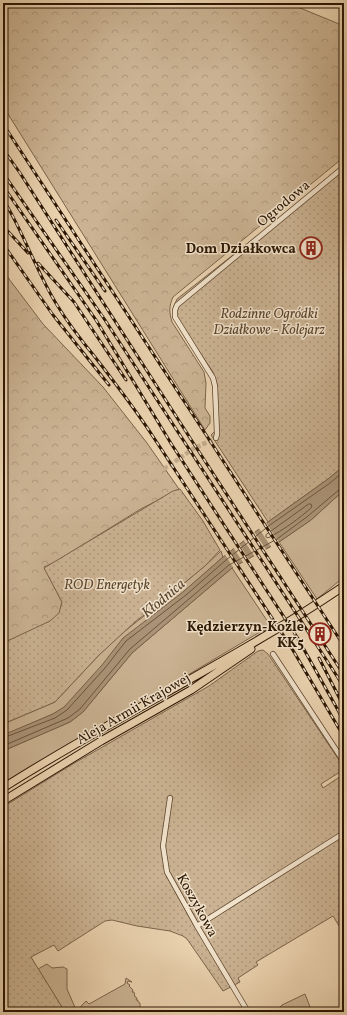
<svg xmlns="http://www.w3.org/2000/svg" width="347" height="1015" font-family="Vollkorn,serif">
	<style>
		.grass { fill: #cab292; stroke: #7b644a }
		.forest { fill: url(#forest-crowns); stroke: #7b644a }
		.park { fill: url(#park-dots); stroke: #7b644a }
		.water { fill: #a99275; stroke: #776047 }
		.pier { fill: #ead2af }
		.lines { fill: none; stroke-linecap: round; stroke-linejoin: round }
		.shore { stroke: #6a543c; stroke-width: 1 }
		.minor-tunnel { stroke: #c4ac8d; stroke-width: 4.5; stroke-dasharray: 4.5 2; stroke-linecap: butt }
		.minor-casing { stroke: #5c452e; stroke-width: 6 }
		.primary-casing { stroke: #2c1603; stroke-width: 9 }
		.minor { stroke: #f1e2cb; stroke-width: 4.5 }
		.primary { stroke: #ead2af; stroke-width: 7 }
		.rail-casing { stroke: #2c1603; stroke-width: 3 }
		.rail { stroke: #f1e2cb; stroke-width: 1.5; stroke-dasharray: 4.5; stroke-linecap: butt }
		.labels { text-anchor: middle; stroke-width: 3; stroke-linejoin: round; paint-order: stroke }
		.street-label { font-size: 14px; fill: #2c1603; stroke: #f1e2cb }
		.poi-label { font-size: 14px; font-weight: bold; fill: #2c1603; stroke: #f1e2cb; text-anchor: end }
		.park-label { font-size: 14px; font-style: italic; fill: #5b452e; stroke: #f1e2cb }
		.water-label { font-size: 15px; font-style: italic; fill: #5e4831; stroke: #f1e2cb }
	</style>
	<defs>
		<pattern id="forest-crowns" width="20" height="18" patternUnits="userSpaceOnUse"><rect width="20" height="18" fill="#cab292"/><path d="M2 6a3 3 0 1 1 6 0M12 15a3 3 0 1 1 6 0" fill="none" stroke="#ae987c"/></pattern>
		<pattern id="park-dots" width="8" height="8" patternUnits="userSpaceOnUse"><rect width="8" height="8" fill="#cab292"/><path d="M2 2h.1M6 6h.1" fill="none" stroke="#ae987c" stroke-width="1.8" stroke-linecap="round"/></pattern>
	</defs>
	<rect width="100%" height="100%" fill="#ead2af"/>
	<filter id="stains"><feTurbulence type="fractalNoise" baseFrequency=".005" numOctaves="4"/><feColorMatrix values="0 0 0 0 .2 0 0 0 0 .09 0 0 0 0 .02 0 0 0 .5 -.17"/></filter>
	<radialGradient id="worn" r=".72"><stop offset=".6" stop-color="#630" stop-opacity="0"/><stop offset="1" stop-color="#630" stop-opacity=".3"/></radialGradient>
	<path class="grass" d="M344 490V577L317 599 279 542 311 520Z
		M221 551 223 557 160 613 73 702 53 714 3 736V724L55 702 100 654 120 635 169 596 207 564Z
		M232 568 272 628 260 632 3 785V751L70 722 83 712 132 653Z
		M47 964 52 968 63 967 67 969V989L77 1012H65L38 969Z
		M126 978 132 982 128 981 127 983 130 985 129 986 133 990 132 992H134L135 997 137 998 136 1000H138V1002L140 1003V1008L144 1009 146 1012H82L81 1006 86 1001 89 1004 125 984Z
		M305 994 312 1012H275L282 1005Z"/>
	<path class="forest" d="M3 3H288L344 26V157L173 297C169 306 169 312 172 322L204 372 206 383 205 408 210 416V423L205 430 3 106Z
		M3 271 43 324 103 387 147 443 179 489 139 510 55 562 44 567 62 602C61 605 61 611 59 614 50 625 16 637 3 643Z"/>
	<path class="park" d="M344 164V466L328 479 268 522 211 435 215 431 213 372 173 313 174 306 177 299 261 233Z
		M180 489 203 521 220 550 206 565 159 604 136 621 98 656 55 702 3 724V643L50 621 59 613 62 602 44 568 173 491Z
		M263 650 268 654 343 766 342 770 340 772 321 784 323 788 344 774V934L333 916 256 962 258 965 238 978 240 982 223 991 187 939 183 936 170 931 137 926 112 920 105 921 58 951 54 945 31 957 65 1012H3V807L71 765 209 686 258 651Z"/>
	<path class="water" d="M344 466V490L311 520 279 542 232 568 132 653 83 712 70 722 3 751V735L53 714 64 707 102 665 123 638 183 592 223 557 268 522 328 479Z"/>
	<path class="pier" d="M265 521 280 544 272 548 258 527Z
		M253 530 267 551 255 557 243 539Z
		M238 542 250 561 244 564 233 547Z
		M229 549 240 566 234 569 224 553Z"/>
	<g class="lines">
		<path class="shore" d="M309 504H311L312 507C299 519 283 530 268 538L266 537V535Z
			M3 738 55 718 67 710 105 668 126 641 186 595 226 560 270 525 330 483 344 471
			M3 746 68 718 80 709 130 649 229 565 277 539 308 516 340 489 344 488"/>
		<path class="minor-tunnel" d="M164 469 193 449 216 438"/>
		<g class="minor-casing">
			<path id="minor" d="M216 438 217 434 215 386 213 378 175 317V310L177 305 344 167
				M273 654 344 762
				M170 798 163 846 167 872 197 926 248 1012
				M197 926 344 833"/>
		</g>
		<g class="primary-casing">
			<path id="primary" d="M3 788C114 717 235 660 344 586
				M3 801 101 741 191 690 251 649"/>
		</g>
		<use href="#minor" class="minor"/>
		<use href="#primary" class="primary"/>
		<g class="rail-casing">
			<path id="rail" d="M3 124 344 646
				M3 149 20 173 192 441 344 675
				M3 173 105 320 344 687
				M3 186 96 320 172 445 297 637 344 721
				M3 199C24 233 36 271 57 305 68 323 81 340 95 357 115 383 136 410 154 438L291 647 344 737
				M56 220 105 291
				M3 226 28 253
				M3 244 53 315 109 385
				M38 263 74 302 126 380
				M319 658 344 707"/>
		</g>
		<use href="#rail" class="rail"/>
	</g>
	<defs>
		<g id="building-ring" transform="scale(1.15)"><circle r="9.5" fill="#f1e2cb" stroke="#8f2418" stroke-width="1.5"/><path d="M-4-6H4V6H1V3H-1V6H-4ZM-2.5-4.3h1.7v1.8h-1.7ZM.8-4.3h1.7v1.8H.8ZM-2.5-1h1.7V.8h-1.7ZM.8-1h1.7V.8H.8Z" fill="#8f2418"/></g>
	</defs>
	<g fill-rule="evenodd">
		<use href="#building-ring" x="311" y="248"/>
		<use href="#building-ring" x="320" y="634"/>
	</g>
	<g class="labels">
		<g class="street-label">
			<text transform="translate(283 203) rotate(-40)" y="5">Ogrodowa</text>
			<text transform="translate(133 708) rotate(-30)" y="5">Aleja Armii Krajowej</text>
			<text transform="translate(198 905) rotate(61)" y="5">Koszykowa</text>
		</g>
		<g class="poi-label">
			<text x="296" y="253">Dom Działkowca</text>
			<text x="304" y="631">Kędzierzyn-Koźle<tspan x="304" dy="16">KK5</tspan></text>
		</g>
		<g class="park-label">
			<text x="269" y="318">Rodzinne Ogródki<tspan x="269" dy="16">Działkowe - Kolejarz</tspan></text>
			<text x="107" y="589">ROD Energetyk</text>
		</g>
		<g class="water-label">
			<text transform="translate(163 598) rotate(-40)" y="5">Kłodnica</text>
		</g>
	</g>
	<rect width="347" height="1015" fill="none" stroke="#ead2af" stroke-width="16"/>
	<rect x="4" y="4" width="339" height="1007" fill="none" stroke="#2c1603" stroke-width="2"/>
	<rect x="8" y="8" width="331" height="999" fill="none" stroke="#2c1603"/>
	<rect width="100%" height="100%" filter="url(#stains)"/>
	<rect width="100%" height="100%" fill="url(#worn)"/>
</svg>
